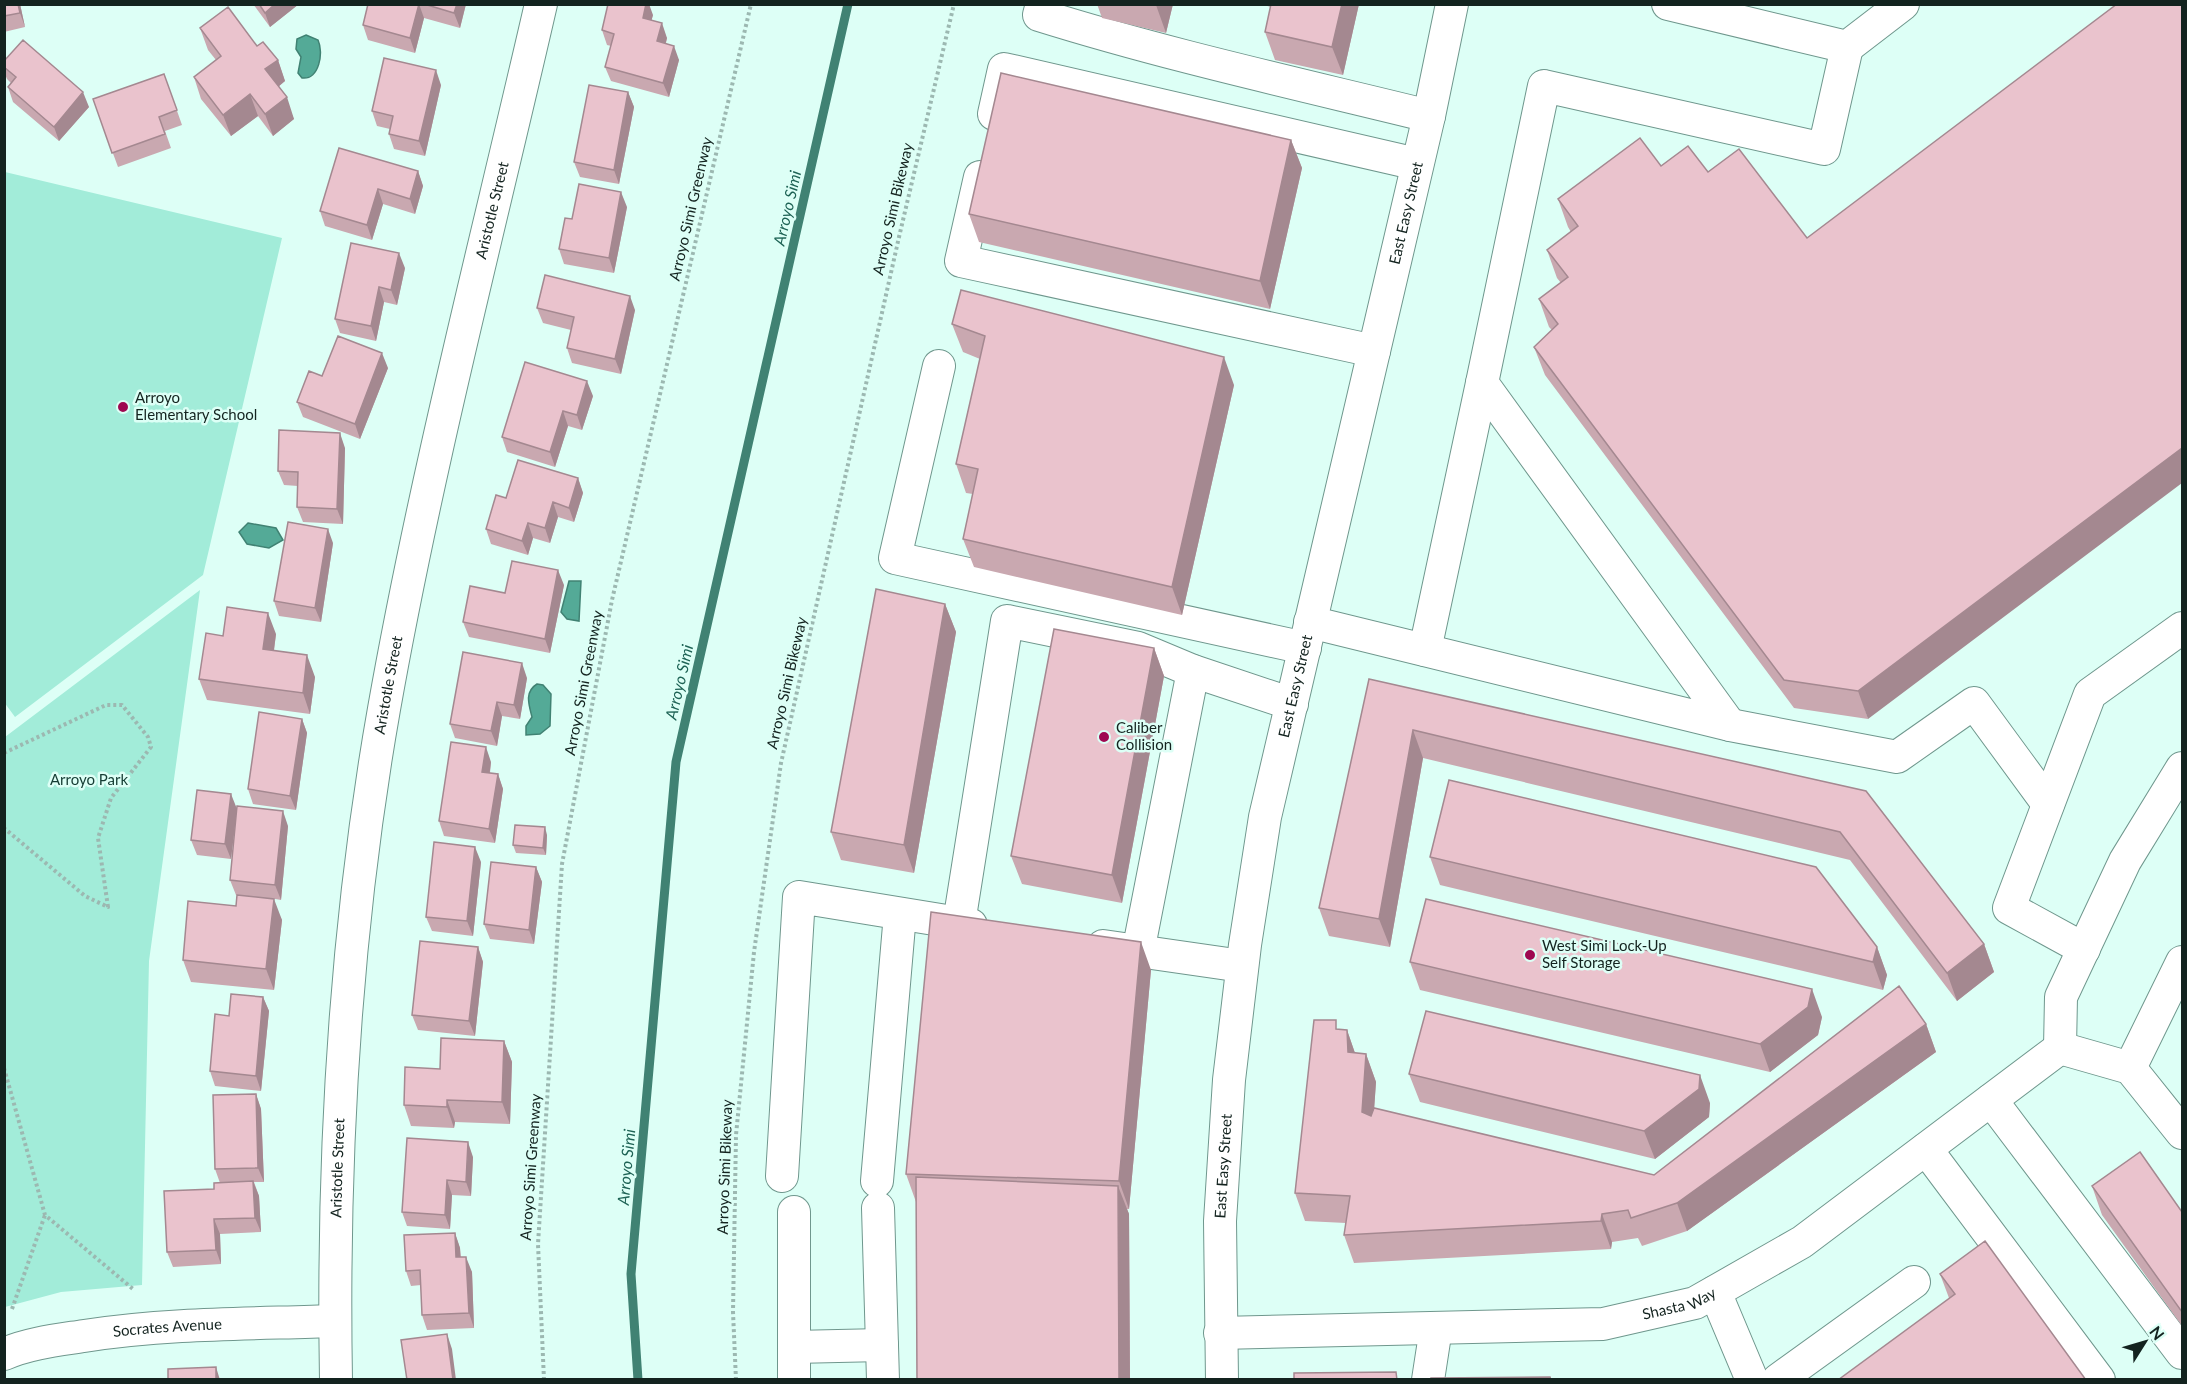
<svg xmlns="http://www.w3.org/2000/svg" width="2187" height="1384" font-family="Lato,sans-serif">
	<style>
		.green { fill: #a2ecd9 }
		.water { fill: #54aa97; stroke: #408273; stroke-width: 1.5 }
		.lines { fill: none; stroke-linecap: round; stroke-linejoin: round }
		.stream { stroke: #408273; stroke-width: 9 }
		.minor-casing { stroke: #6f978d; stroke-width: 34 }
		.path { stroke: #9cb8b1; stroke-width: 4; stroke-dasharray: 3 3; stroke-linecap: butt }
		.minor { stroke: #fff; stroke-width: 32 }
		.wall { fill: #c9a8b0 }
		.shaded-wall { fill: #a48890 }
		.building { fill: #eac3cd; stroke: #a48890; stroke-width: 1.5 }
		.poi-dot { fill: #9e0851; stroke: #ddfff6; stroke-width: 2 }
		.labels { text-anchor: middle; stroke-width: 5; stroke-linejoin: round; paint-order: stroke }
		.street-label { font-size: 15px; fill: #13231f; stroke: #ddfff6 }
		.poi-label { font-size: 15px; fill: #13231f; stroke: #ddfff6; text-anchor: start }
		.park-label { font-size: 15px; fill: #153d34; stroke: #ddfff6 }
		.water-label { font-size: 16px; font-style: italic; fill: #1e6355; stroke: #ddfff6 }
	</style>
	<rect width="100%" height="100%" fill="#ddfff6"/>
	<path class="green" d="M5 172 282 238 203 575 15 717 4 702Z
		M200 590 149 961 142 1285 61 1292 5 1307V737Z"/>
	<path class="water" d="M306 35 318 40C324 53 319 80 302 78L298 73 301 57 296 49 297 39Z
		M248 523 276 528 283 540 269 548 247 544 239 532Z
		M569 581H581L579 621 567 619 561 612Z
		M537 684 543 685 551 694 550 726 540 734 526 735V726L532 717C529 705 524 692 537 684Z"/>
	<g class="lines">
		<path class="stream" d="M638 1380 631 1274 676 762 848 4"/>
		<g class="minor-casing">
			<g id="minor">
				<path d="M1042 4 1039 15C1167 55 1299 84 1429 116"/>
				<path d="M1668 4 1847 47 1903 4"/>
				<path d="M994 114 1004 69 1417 164"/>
				<path d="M980 177 961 261 1374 351"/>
				<path d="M939 366 895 558 1305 648"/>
				<path d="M1310 622 1730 725 1482 383 1544 86 1824 149 1847 47"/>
				<path d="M1425 650 1482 383"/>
				<path d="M1730 725 1897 757 1974 703 2048 804"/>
				<path d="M959 923 1007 621 1138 648 1193 671 1292 704"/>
				<path d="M1103 946 1242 966"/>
				<path d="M2084 949 2009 908 2090 694 2182 628"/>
				<path d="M1138 952 1193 671"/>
				<path d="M2060 1048 2061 997 2125 861 2182 768"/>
				<path d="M2060 1048 2130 1068 2182 1133"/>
				<path d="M2130 1068 2182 962"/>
				<path d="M1991 1100 2182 1353"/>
				<path d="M1926 1149 2099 1380"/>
				<path d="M782 1176 799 897 971 925"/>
				<path d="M877 1181 900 914"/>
				<path d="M878 1208 883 1380"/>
				<path d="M794 1212V1380"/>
				<path d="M1715 1292 1752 1380"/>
				<path id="s1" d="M1220 1333 1603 1324 1695 1303 1802 1242 2060 1048"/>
				<path d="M794 1347 882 1345"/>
				<path id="s2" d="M4 1354C29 1343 58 1340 84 1336 167 1323 252 1324 335 1321"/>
				<path id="s3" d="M336 1380C332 1156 345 930 384 709 426 472 487 239 541 4"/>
				<path id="s4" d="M1222 1380 1220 1221 1229 1080 1245 945 1265 817 1429 116 1452 4"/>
				<path d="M1428 1380 1436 1328"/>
				<path d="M1778 1380 1914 1282"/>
			</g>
		</g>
		<path class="path" d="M4 753 106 705H122L148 737 151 747 111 798 98 838 108 907 85 896 4 828
			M4 1068 45 1215 133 1289
			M12 1309 45 1215
			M544 1380 538 1244 562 864 612 600 751 4
			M736 1380 733 1312 736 1135 754 952 781 763 899 237 954 4"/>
		<use href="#minor" class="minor"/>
	</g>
	<path class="wall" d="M4 4H20L25 27 4 32Z
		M253 4H299L270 27Z
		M368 4H466L460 28 424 18 415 53 368 40 363 25Z
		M1097 4H1173L1166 33 1102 18Z
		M1260 4H1359L1343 75 1275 60 1265 32 1271 7Z
		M653 15 651 21 667 38 666 43 679 60 669 97 611 81 605 67 611 46 607 45 602 30Z
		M200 28 257 46 278 60 285 81 278 87 294 119 273 136 258 116 231 136 201 99 194 77 216 60 208 50Z
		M4 61 89 107 59 141 13 102 8 87 11 83 7 79 4 72Z
		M164 74 182 125 165 131 171 148 118 167 93 99Z
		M441 85 425 156 394 149 389 134 390 129 377 126 372 111Z
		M628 92 634 107 619 184 580 177 574 162Z
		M1291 140 1302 168 1270 309 979 242 969 214Z
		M1688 146 1868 719 1794 708 1545 375 1534 347 1552 330 1549 327 1539 299 1561 283 1557 278 1547 250 1571 232 1568 227 1558 199 1661 166Z
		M418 171 423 186 415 214 383 204 372 240 325 226 320 211Z
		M627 207 614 273 564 264 559 249 572 219Z
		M405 268 397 305 384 302 376 341 340 333 335 319Z
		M537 308 635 310 621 374 572 363 567 348 571 330 543 323Z
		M952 324 1234 385 1182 615 974 567 963 539 973 494 966 493 956 464 980 359 963 352Z
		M388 368 360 439 303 417 297 402 322 376Z
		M593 396 582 430 568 426 555 467 507 452 502 437Z
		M345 448 343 524 303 522 297 507 298 486 284 485 278 471Z
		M578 478 583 493 574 522 558 517 550 543 533 538 528 555 491 544 486 529 506 498Z
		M333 543 321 622 279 616 274 601Z
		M564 585 550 653 469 637 463 622 505 593Z
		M945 604 956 632 914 873 841 860 831 832Z
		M276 634 274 651 315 677 310 714 207 700 199 679 223 636Z
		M1154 648 1164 676 1122 903 1022 884 1011 856Z
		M527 678 520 719 502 716 497 746 455 738 450 724Z
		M1369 679 1866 791 1984 944 1994 972 1957 1001 1850 860 1423 758 1390 947 1329 936 1319 908Z
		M302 719 307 733 296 810 253 804 248 789Z
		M491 762 490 773 498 774 503 789 495 843 444 836 439 821Z
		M237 809 231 859 197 855 191 840Z
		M288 826 281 900 270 898 282 920 274 990 191 982 183 960 236 906 237 895H236L230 880Z
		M547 835 546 855 516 853 513 845Z
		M1430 857 1877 947 1887 975 1883 990 1440 885Z
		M481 862 473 936 432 931 426 917Z
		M536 867 542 882 534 944 490 939 484 924Z
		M478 947 483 962 475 1036 418 1030 412 1015Z
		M1410 962 1822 1017 1818 1035 1770 1072 1420 990Z
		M1151 970 1129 1209H1127L1129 1214 1130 1380H917L916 1202 906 1174Z
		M263 997 269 1011 261 1091 215 1086 210 1071 229 1016Z
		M1926 1024 1936 1052 1687 1231 1642 1246 1638 1238 1612 1242 1611 1249 1354 1263 1344 1235 1346 1223 1305 1221 1295 1193 1339 1030H1347L1355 1053 1366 1054 1376 1082 1374 1108 1654 1175Z
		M504 1041 512 1062 510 1124 455 1122 454 1128 411 1126 404 1105 440 1069Z
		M1409 1074 1710 1103 1709 1117 1655 1159 1420 1102Z
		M256 1094 261 1109 264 1182H254L259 1196 261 1232 220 1234 221 1264 173 1267 167 1252 220 1183 215 1169Z
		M473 1157 471 1196 452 1195 450 1229 407 1226 402 1212Z
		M2092 1186 2182 1212V1326L2102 1215Z
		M455 1233 460 1248 461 1257 472 1272 474 1328 427 1330 422 1315 421 1285 411 1286 406 1271Z
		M1940 1274 2086 1380 1949 1298Z"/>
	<path class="shaded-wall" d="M18 4H20L25 27 20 13Z
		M275 4H299L270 27 265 13Z
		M419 4 424 18 415 53 410 38Z
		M457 4H466L460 28 454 13Z
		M646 4H649L653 15 648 33 643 18Z
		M1156 4H1173L1166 33 1156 5Z
		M1342 4H1359L1343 75 1332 47Z
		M662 23 667 38 662 56 657 41Z
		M674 46 679 60 669 97 663 83Z
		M278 60 285 81 273 91 265 69Z
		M436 70 441 85 425 156 419 141Z
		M83 92 89 107 59 141 54 127Z
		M628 92 634 107 619 184 614 170Z
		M250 94 258 116 231 136 223 115Z
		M287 97 294 119 273 136 265 114Z
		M1291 140 1302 168 1270 309 1260 281Z
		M418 171 423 186 415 214 410 199Z
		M378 189 383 204 372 240 367 225Z
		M621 192 627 207 614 273 609 258Z
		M399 253 405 268 397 305 391 290Z
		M379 287 384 302 376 341 371 326Z
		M630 296 635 310 621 374 615 359Z
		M382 353 388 368 360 439 355 424Z
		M1224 357 1234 385 1182 615 1172 587Z
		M587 381 593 396 582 430 577 415Z
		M563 411 568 426 555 467 550 452Z
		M340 433 345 448 343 524 337 509Z
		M2182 448V483L1868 719 1858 691Z
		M578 478 583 493 574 522 569 508Z
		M553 502 558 517 550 543 545 528Z
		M528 523 533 538 528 555 522 541Z
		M328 529 333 543 321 622 315 608Z
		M558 570 564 585 550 653 545 639Z
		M945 604 956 632 914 873 904 845Z
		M268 613 276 634 271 671 263 649Z
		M1154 648 1164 676 1122 903 1112 875Z
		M307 655 315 677 310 714 303 693Z
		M522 663 527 678 520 719 514 705Z
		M497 702 502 716 497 746 491 731Z
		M302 719 307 733 296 810 290 796Z
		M1413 730 1423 758 1390 947 1379 919Z
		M486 747 491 762 488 786 482 772Z
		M498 774 503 789 495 843 489 829Z
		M231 794 237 809 231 859 225 844Z
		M283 811 288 826 281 900 275 885Z
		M545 827 547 835 546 855 543 848Z
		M475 847 481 862 473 936 467 921Z
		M536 867 542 882 534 944 529 930Z
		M274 899 282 920 274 990 266 969Z
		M1141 942 1151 970 1129 1209 1119 1181Z
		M1984 944 1994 972 1957 1001 1947 973Z
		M478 947 483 962 475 1036 469 1021Z
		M1877 947 1887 975 1883 990 1873 962Z
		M1812 989 1822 1017 1818 1035 1770 1072 1760 1044Z
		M263 997 269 1011 261 1091 256 1076Z
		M1926 1024 1936 1052 1687 1231 1677 1203Z
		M1347 1030 1357 1059 1348 1052Z
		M504 1041 512 1062 510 1124 502 1102Z
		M1366 1054 1376 1082 1372 1141 1362 1112Z
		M1700 1075 1710 1103 1709 1117 1655 1159 1644 1131Z
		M256 1094 261 1109 264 1182 258 1168Z
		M447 1100 455 1122 454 1128 447 1107Z
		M468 1142 473 1157 471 1196 466 1182Z
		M447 1180 452 1195 450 1229 445 1215Z
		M253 1181 259 1196 261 1232 255 1218Z
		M1118 1186 1129 1214 1130 1380H1119Z
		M1602 1214 1612 1242 1611 1249 1601 1221Z
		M214 1219 220 1234 221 1264 216 1250Z
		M455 1233 460 1248 461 1272 456 1257Z
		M466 1257 472 1272 474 1328 469 1313Z
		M447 1334 452 1349 456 1380H453Z
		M216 1367 220 1380H216Z"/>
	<path class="building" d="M4 4H18L20 13 4 16Z
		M259 4H275L265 13Z
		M368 4H419L410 38 363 25Z
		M424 4H457L454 13Z
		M608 4H646L643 18 662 23 657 41 674 46 663 83 605 67 614 34 602 30Z
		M1271 4H1342L1332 47 1265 32Z
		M2117 4H2182V448L1858 691 1784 680 1534 347 1558 324 1539 299 1568 277 1547 250 1578 226 1558 199 1640 138 1661 166 1688 146 1708 172 1739 149 1807 238Z
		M228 7 257 46 263 42 278 60 265 69 287 97 265 114 250 94 223 115 194 77 221 56 200 28Z
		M23 40 83 92 54 127 8 87 16 77 4 67V61Z
		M384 58 436 70 419 141 389 134 393 116 372 111Z
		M1001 73 1291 140 1260 281 969 214Z
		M164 74 177 110 159 117 165 134 112 153 93 99Z
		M589 85 628 92 614 170 574 162Z
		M339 148 418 171 410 199 378 189 367 225 320 211Z
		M579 184 621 192 609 258 559 249 565 218 572 219Z
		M351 243 399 253 391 290 379 287 371 326 335 319Z
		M545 275 630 296 615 359 567 348 574 317 537 308Z
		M961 290 1224 357 1172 587 963 539 978 469 956 464 985 336 952 324Z
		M338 336 382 353 355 424 297 402 309 371 322 376Z
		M525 362 587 381 577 415 563 411 550 452 502 437Z
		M279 430 340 433 337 509 297 507 298 472 278 471Z
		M518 460 578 478 569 508 553 502 545 528 528 523 522 541 486 529 496 495 506 498Z
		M288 522 328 529 315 608 274 601Z
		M512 561 558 570 545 639 463 622 470 586 505 593Z
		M876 589 945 604 904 845 831 832Z
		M227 607 268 613 263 649 307 655 303 693 199 679 206 633 223 636Z
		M1054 629 1154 648 1112 875 1011 856Z
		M463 652 522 663 514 705 497 702 491 731 450 724Z
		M1369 679 1866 791 1984 944 1947 973 1840 832 1413 730 1379 919 1319 908Z
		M259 712 302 719 290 796 248 789Z
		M451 742 486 747 482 772 498 774 489 829 439 821Z
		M1449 780 1816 867 1877 947 1873 962 1430 857Z
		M197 790 231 794 225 844 191 840Z
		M237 806 283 811 275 885 230 880Z
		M515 825 545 827 543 848 513 845Z
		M434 842 475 847 467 921 426 917Z
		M491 862 536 867 529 930 484 924Z
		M237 895 274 899 266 969 183 960 188 901 236 906Z
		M1426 899 1812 989 1808 1007 1760 1044 1410 962Z
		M931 912 1141 942 1119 1181 906 1174Z
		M420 941 478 947 469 1021 412 1015Z
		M1899 986 1926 1024 1677 1203 1631 1218 1628 1210 1602 1214 1601 1221 1344 1235 1350 1196 1295 1193 1314 1020H1336V1029L1347 1030 1348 1052 1366 1054 1362 1112 1371 1116 1374 1108 1654 1175Z
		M231 994 263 997 256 1076 210 1071 215 1014 229 1016Z
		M1426 1011 1700 1075 1699 1089 1644 1131 1409 1074Z
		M441 1038 504 1041 502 1102 447 1100V1107L404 1105 405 1067 440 1069Z
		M256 1094 258 1168 215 1169 213 1095Z
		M407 1138 468 1142 466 1182 447 1180 445 1215 402 1212Z
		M2140 1152 2182 1212V1312L2092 1186Z
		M916 1177 1118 1186 1119 1380H917Z
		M253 1181 255 1218 214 1219 216 1250 167 1252 164 1191 214 1189V1183Z
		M455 1233 456 1257H466L469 1313 422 1315 420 1270 406 1271 404 1235Z
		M1985 1241 2086 1380H1838L1955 1294 1940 1274Z
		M447 1334 453 1380H407L401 1340Z
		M216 1367V1380H168V1369Z
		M1396 1372 1397 1380H1294V1373Z
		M1550 1377 1551 1380H1431V1378Z"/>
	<g class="poi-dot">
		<circle cx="123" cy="407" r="6"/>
		<circle cx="1104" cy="737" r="6"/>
		<circle cx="1530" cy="955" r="6"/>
	</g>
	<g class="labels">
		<g class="street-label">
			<text transform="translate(691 209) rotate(-77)" y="5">Arroyo Simi Greenway</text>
			<text transform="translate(893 209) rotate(-77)" y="5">Arroyo Simi Bikeway</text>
			<text dy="5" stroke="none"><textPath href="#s3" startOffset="1184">Aristotle Street</textPath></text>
			<text dy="5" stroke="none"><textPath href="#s4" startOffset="1186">East Easy Street</textPath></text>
			<text transform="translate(584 683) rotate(-79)" y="5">Arroyo Simi Greenway</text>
			<text transform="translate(787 683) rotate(-77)" y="5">Arroyo Simi Bikeway</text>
			<text dy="5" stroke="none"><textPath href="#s3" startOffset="698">Aristotle Street</textPath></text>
			<text dy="5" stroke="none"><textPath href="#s4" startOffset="700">East Easy Street</textPath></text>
			<text dy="5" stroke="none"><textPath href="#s4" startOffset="214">East Easy Street</textPath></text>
			<text transform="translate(531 1167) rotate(-86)" y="5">Arroyo Simi Greenway</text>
			<text transform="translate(725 1167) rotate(-88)" y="5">Arroyo Simi Bikeway</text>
			<text dy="5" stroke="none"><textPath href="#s3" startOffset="212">Aristotle Street</textPath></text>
			<text dy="5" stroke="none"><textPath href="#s1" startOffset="462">Shasta Way</textPath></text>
			<text dy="5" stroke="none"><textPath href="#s2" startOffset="166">Socrates Avenue</textPath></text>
		</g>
		<g class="poi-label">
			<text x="135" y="403">Arroyo<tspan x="135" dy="17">Elementary School</tspan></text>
			<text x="1116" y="733">Caliber<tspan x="1116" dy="17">Collision</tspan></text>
			<text x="1542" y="951">West Simi Lock-Up<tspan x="1542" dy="17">Self Storage</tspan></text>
		</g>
		<g class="park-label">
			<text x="89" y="785">Arroyo Park</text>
		</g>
		<g class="water-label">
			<text transform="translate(787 208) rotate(-77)" y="6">Arroyo Simi</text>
			<text transform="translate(679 682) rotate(-77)" y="6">Arroyo Simi</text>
			<text transform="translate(626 1167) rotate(-85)" y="6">Arroyo Simi</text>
		</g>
	</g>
	<rect width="2187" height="1384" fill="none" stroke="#13231f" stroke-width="12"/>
	<g transform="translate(2145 1342) rotate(53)" stroke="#ddfff6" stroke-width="4.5" paint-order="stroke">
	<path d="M0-4.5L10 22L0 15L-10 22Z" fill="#13231f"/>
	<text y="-9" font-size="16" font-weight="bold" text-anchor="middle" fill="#13231f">N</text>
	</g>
</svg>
